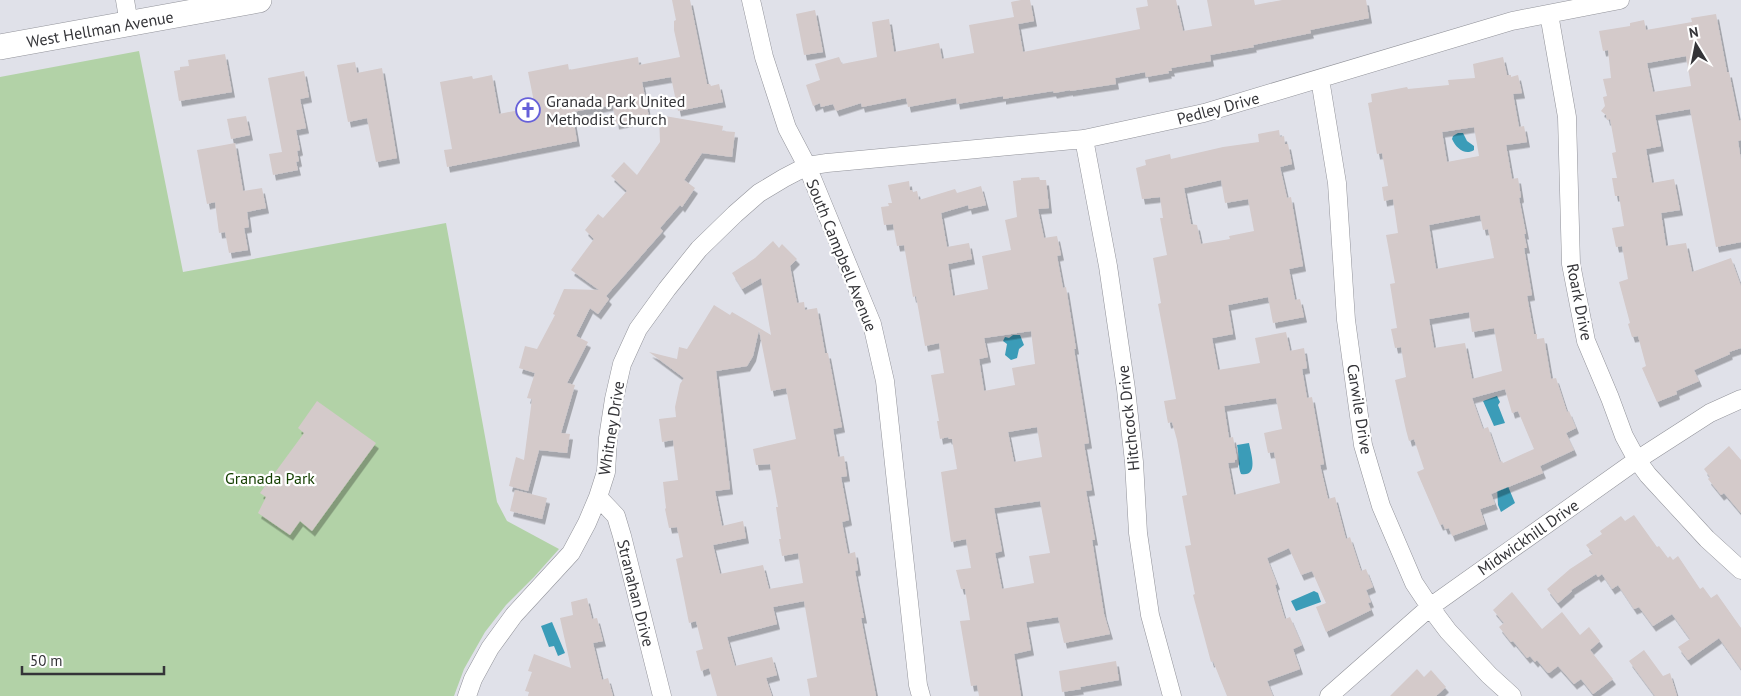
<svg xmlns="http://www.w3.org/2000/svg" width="1741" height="696" font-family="'PT Sans',sans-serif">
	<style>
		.green { fill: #b2d2a7 }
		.water { fill: #3b9cb8 }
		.building { fill: #d4caca; fill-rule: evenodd; filter: url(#shadow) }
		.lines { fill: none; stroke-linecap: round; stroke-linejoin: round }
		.street-casing { stroke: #92939a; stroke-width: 19 }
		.secondary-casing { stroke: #92939a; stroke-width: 26 }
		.street { stroke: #fff; stroke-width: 18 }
		.secondary { stroke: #fff; stroke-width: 25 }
		.labels { text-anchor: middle; stroke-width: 4.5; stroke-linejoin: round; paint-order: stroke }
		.street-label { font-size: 16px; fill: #343438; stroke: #fff }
		.poi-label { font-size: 16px; fill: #343438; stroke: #fff; text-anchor: start }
		.park-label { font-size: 16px; fill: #143e00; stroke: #fff }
	</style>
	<defs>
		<filter id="shadow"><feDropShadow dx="3" dy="5.5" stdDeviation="0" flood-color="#0004"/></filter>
	</defs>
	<rect width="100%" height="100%" fill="#e0e1e9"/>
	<path class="green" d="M139 51 183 272 446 223 497 502 507 521 559 549 534 577 506 605 485 632 464 669 454 696H0V77Z"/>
	<path class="water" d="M1458 133H1463L1467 141 1474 146V150C1465 156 1456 148 1452 139L1453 136Z
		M1013 335H1020L1024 345 1019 349 1017 358 1011 360 1005 355 1007 344 1003 341 1005 337 1009 338Z
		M1497 396 1500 402 1498 405 1505 423 1494 426 1483 401Z
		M1249 443C1251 454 1259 477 1241 474 1238 468 1239 453 1237 445Z
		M1507 484 1515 503 1501 512 1498 505 1497 487Z
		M1314 591 1318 593 1321 602 1296 611 1291 601Z
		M552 622 565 653 558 656 554 646 549 647 541 626Z"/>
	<path class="building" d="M672 0H690L707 84H710L711 86 719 84 723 102 678 111 671 77 642 82 649 117 616 124 613 105 572 112 577 141 447 167 444 150 452 149 440 82 472 76 473 79 492 75 499 114 535 107 528 72 568 64 569 70 638 57 639 65 680 57 674 30V21L676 20Z
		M1021 0H1030L1034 21 1018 24 1023 52 1140 29 1136 8 1148 6 1147 0H1176L1183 31 1212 26 1207 0H1254L1255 5 1282 0H1366L1369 18 1310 30 1311 33 1253 45 1254 47 1210 55 1211 61 1171 68 1172 71H1168L1169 73 1146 77 1145 72 1115 78 1116 84 1070 91V90L1054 93 1053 91 1003 99V96L957 104 956 98 908 107 906 98 862 107 861 103 836 111 833 104 821 107 820 103 813 106 806 85 820 80 815 64 839 57 842 64 877 57 872 22 889 19 894 52 939 43 942 59 974 53 969 25 1014 17 1011 2Z
		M815 10 823 52 804 55 796 14Z
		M1716 14 1727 72H1729L1739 121 1741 120V140L1738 141 1741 160V242L1716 247 1690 109 1655 115 1661 146 1646 149 1652 183 1674 179 1680 210 1661 213 1666 246 1686 243 1692 272 1731 258 1741 286V348L1729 352 1730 354 1694 370 1699 381 1676 391 1677 394 1657 402 1642 368 1646 366 1638 336 1632 337 1628 324 1630 323 1619 282 1628 279 1622 246 1616 247 1612 228 1624 226 1619 196H1615L1612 178H1617L1612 153 1616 152 1610 119 1607 120 1606 115 1601 111 1605 106 1603 97 1607 96 1603 79 1611 78 1608 50 1603 51 1599 31 1630 26V23L1644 20 1646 30 1692 22 1691 18ZM1686 56 1691 86 1653 92 1647 63Z
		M225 54 232 92 179 101 174 71 180 70V67L189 66 188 60Z
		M1503 57 1507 75H1511V77L1518 75 1522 93 1513 94 1519 127 1524 126 1527 142 1506 145 1512 179 1518 178 1521 197 1519 198 1526 234H1524L1527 248H1524L1532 295 1527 296 1534 334H1537V339L1544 338 1551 379 1556 378 1567 412 1569 411 1576 428 1566 433 1574 450 1540 466 1543 473 1491 494 1495 504 1480 509 1485 524 1452 536 1449 528 1445 529 1443 524 1440 525 1417 472 1424 469 1414 439 1409 441 1406 430 1395 380 1406 377 1401 347 1395 348 1391 329 1397 328 1390 284 1395 283 1386 235 1398 233 1393 199 1384 201 1382 187 1388 186 1382 153 1377 154 1368 103 1372 102 1371 94 1407 87 1408 89 1449 85 1448 80 1475 78 1473 64ZM1474 127 1479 156 1447 162 1442 132ZM1480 215 1483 230 1488 229 1494 258 1436 269 1429 225ZM1469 312 1472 332 1494 328 1502 371 1472 379 1465 343 1434 348 1429 319ZM1505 389 1512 413 1518 411 1534 449 1503 463 1502 461 1500 462 1488 427 1483 429 1472 398Z
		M355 62 357 73 382 68 397 158 376 162 367 118 348 122 337 65Z
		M304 71 309 97 300 99 306 128 296 130 300 150 297 151 299 161 296 162 298 170 273 175 269 154 282 152 268 78Z
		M659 115 723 126 722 131 735 132 732 157 702 153 684 180 695 188 682 207 680 205 660 228 663 231 606 296 609 299 598 314 590 308 576 336 588 342 567 383 575 385 561 433 570 434 567 453 539 450 528 491 509 486 516 457 524 460 532 399 527 398 535 373 519 368 525 346 537 349 555 315 553 314 564 289 599 290 571 270 594 239 585 230 598 214 603 218 627 191 611 176 624 162 637 175 660 142Z
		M246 116 250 135 231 139 227 119Z
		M1279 130 1280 137 1284 136 1285 144H1288L1292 164 1280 167 1287 198 1291 197 1292 203 1303 266 1289 269 1295 300 1300 299 1304 317 1273 323 1268 297 1228 305 1233 334 1212 338 1218 370 1260 363 1255 338 1286 332 1290 351 1304 348 1307 368 1302 369 1307 398 1312 397 1324 464 1320 465 1328 499 1335 497 1346 539 1350 537 1361 571 1366 569 1373 587 1366 590 1371 602 1368 603 1371 610 1326 632 1316 607 1326 603 1312 571 1301 575 1289 548 1267 558 1277 584 1275 585 1285 619 1290 617 1302 645 1293 649 1300 669 1267 681 1273 696H1227L1213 661 1211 662 1193 595 1195 594 1185 546 1191 545 1182 496 1187 495 1177 440 1172 422 1168 423 1164 401 1176 399 1158 304 1161 303 1153 258 1167 255 1160 218H1163L1160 197 1142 199 1136 168 1146 165 1145 160 1170 154 1171 159 1223 147 1259 142 1258 134ZM1221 180 1225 203 1248 199 1254 231 1229 236 1230 239 1201 244 1197 225 1191 224 1184 188ZM1276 398 1282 429 1264 433 1268 453 1274 452 1280 483 1234 495 1228 463 1235 462V460L1237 459 1233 437 1229 438 1224 406Z
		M235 143 243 191 262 188 266 208 247 212 249 227 244 228 248 250 229 253 225 232 219 233 215 202 207 204 197 150Z
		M1039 177 1040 180H1046L1049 208 1038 209 1044 238 1057 236 1061 255 1057 256 1063 288 1066 287 1076 349H1074L1089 443 1084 444 1092 490 1086 491 1095 540H1092L1104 614 1110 634 1064 643 1058 617 1026 622 1031 650 1014 654 1021 696H979L977 685 971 686 960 621 970 620 965 589H961L956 570 971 568 966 539 951 542 941 472 957 469 952 439H949L948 437 940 439 937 421H939L931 375 944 373 939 343 925 346 916 296 913 297 904 245 897 246 893 224 884 225 881 207 889 206 888 203H892L888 185 909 181 910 190H912L913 192 917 191 919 200 955 189 957 193 981 186 986 205 969 209 968 205 941 213 947 247 969 243 972 259 948 264 953 296 988 289 982 256 1011 250 1005 220 1017 217 1013 181 1021 180V178ZM1031 331 1035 364 1012 368 1015 385 984 391 979 359 988 357 984 338ZM1037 427 1042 457 1014 462 1008 432ZM1040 501 1050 553 1029 556 1034 583 1002 589 995 553 1002 551 994 508Z
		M773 241 779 248 782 244 797 259 790 266 797 303 804 302 805 310 817 308 825 353H828L842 427 833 429 838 457 844 456 847 476 841 477 849 520 842 522 848 554 855 552 858 570 855 571 864 618H861L876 696H810L807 679 817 677 804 601 773 607 777 624 727 637 735 666 772 657 777 675 766 678 772 696H717L709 668 701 671 696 651 703 649 696 621 689 623 685 603 676 559 683 557 677 527 669 528 665 509 666 508 663 482 678 480 673 440 662 442 659 419 676 417 675 407 680 384 684 378 649 352 677 359 679 347 687 349 714 305 730 315 732 312 771 335 761 278 742 289 732 273 755 258ZM759 330 771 391 786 388 796 439 753 449 756 465 770 464 778 507H776L781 539H779L782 556 798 553 803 583 769 589 763 565 720 574 713 545 746 538 743 521 722 526 715 491 730 489 716 371 747 366 753 356Z
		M317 401 376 443 312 531 300 521 290 535 258 513 266 497 260 493 304 433 298 428Z
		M1729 446 1741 460V513L1724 493 1721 495 1708 479 1710 477 1704 469Z
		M515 490 547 498 542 519 510 511Z
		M1634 515 1657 547 1659 546 1668 558 1670 556 1673 560 1678 556 1700 589 1703 587 1711 598 1717 594 1741 628V669L1719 638 1688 660 1678 647 1690 639 1672 614 1653 626 1639 607 1634 609 1618 585 1612 589 1602 574 1598 577 1596 574 1571 590 1572 591 1558 603 1547 589 1570 569 1593 554 1586 545 1602 534 1600 531 1621 516 1625 521Z
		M1512 592 1542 629 1562 612 1580 635 1589 627 1600 641 1590 650 1613 679 1593 694 1581 679 1574 684 1558 666 1549 673 1547 672 1537 660 1535 662 1530 656 1527 658 1513 641 1511 642 1499 627 1504 623 1493 610Z
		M587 598 592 619 597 618 603 641 593 643 602 680 608 678 613 696H528L529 692 525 691 532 672 528 671 534 654 571 668 560 618 573 615 571 602Z
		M1644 650 1663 676 1670 673 1677 696H1655L1629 661Z
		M1116 661 1119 680 1080 687 1081 689 1062 692 1059 671Z
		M1417 669 1424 677 1431 670 1446 687 1436 696H1390Z"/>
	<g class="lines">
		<g class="street-casing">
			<path id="street" d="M125 0 129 24
				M751 0 764 57 787 128 807 166 872 324 885 381 918 685 921 696
				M1549 14 1567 117 1571 264 1586 341 1610 398 1624 436 1637 460 1648 475 1707 539 1741 570
				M1320 79 1337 183 1346 320 1363 445 1381 506 1414 583 1430 607 1448 631 1489 675 1512 696
				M1084 139 1108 266 1126 389 1134 462 1138 533 1150 615 1172 696
				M598 497 616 516 622 536 662 696
				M467 696 473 679 490 648 514 615 571 553 587 523 598 497 606 472 608 438 614 399 622 364 638 329 667 289 699 249 735 214 759 193 784 178 807 166 827 163 1084 139 1204 113 1512 21 1620 0
				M1329 696 1430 607 1637 460 1710 413 1741 399"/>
		</g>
		<g class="secondary-casing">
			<path id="secondary" d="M0 47 259 0"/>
		</g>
		<use href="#street" class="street"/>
		<use href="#secondary" class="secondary"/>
	</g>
	<defs>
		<g id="church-ring" transform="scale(1.25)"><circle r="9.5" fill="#fff" stroke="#6660d9" stroke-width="1.5"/><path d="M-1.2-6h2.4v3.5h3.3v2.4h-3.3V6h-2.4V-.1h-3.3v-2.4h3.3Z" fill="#6660d9"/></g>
	</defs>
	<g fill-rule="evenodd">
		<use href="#church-ring" x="528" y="110"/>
	</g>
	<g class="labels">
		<g class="street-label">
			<text transform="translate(100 29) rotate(-10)" y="6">West Hellman Avenue</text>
			<text transform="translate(1218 108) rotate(-15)" y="6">Pedley Drive</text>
			<text transform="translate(842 255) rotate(68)" y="6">South Campbell Avenue</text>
			<text transform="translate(1580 302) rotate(79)" y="6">Roark Drive</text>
			<text transform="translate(1360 409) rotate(81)" y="6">Carwile Drive</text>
			<text transform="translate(1128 418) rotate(-96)" y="6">Hitchcock Drive</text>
			<text transform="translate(611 428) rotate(-81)" y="6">Whitney Drive</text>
			<text transform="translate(1528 537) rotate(-35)" y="6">Midwickhill Drive</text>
			<text transform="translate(636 593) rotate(76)" y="6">Stranahan Drive</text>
		</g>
		<g class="poi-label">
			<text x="546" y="107">Granada Park United<tspan x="546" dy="18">Methodist Church</tspan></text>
		</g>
		<g class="park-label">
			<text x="270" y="484">Granada Park</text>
		</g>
	</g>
	<g transform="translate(1696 45) rotate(350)" stroke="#ffffff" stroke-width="4" paint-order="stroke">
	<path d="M0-4L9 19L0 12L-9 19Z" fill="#343438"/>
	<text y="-8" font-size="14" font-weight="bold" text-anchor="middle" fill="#343438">N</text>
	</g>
	<path d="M22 666v8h142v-8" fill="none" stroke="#343438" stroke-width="2.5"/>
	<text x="30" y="666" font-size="15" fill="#343438" stroke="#ffffff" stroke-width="4" paint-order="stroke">50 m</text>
</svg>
